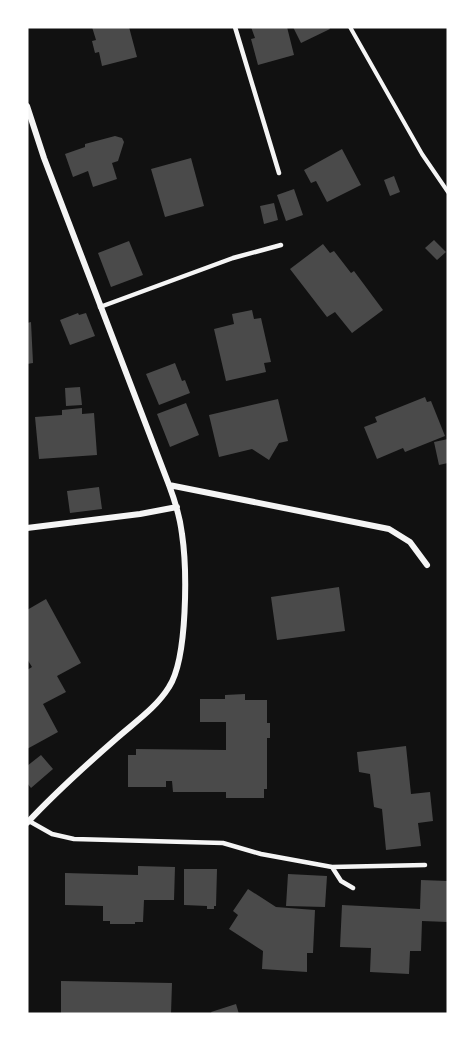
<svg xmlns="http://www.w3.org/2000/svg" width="475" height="1041" font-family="Ubuntu,sans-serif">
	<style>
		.building { fill: #4a4a4a }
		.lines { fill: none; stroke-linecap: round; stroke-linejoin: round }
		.path { stroke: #f5f5f5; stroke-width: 4 }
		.service { stroke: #f5f5f5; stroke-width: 4.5 }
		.minor { stroke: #f5f5f5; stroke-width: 6 }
	</style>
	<rect width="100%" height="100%" fill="#111"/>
	<path class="building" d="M92 27H129L137 57 102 66 99 52 95 53 92 41 96 40Z
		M251 27H287L294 55 258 65 251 39 255 38Z
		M293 27H329L330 29 301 43Z
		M115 136 122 138 124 142 118 161 112 163 117 179 93 187 88 171 73 177 65 154 85 147V144Z
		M342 149 361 185 327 202 316 181 311 183 304 170Z
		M191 158 204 206 165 217 151 169Z
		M394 176 400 192 390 196 384 180Z
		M294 189 303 215 286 221 277 195Z
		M274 203 278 220 264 224 260 206Z
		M434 240 446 252 437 260 425 248Z
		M129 241 143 275 111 287 98 253Z
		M323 244 330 253 334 251 351 273 354 271 383 310 352 333 335 312 327 317 290 269Z
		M252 310 254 319 261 318 271 362 264 363 266 372 226 381 214 329 234 324 232 314Z
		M78 313 79 315 86 313 95 336 70 345 60 320Z
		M31 322 33 363 27 364V323Z
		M175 363 182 381 185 380 190 393 159 405 146 374Z
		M80 387 82 405 66 406 65 388Z
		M425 397 427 402 431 401 445 436 405 452 403 448 377 459 364 427 377 422 375 417Z
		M278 399 288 441 279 443 269 460 252 449 219 457 209 415Z
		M186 403 199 435 170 447 157 414Z
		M82 408V414L94 413 97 455 39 459 35 417 62 415V410Z
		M448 439V463L439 465 434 442Z
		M99 487 102 509 70 513 67 491Z
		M339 587 345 631 277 640 271 597Z
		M46 599 81 663 57 676 66 692 43 704 58 732 27 749V670L32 667 27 659V610Z
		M245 694V700H267V723H270V738H267V789H264V798H226V792H173L172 781H166V787H128V755H136V749L226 750V722H200V699H225V695Z
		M406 746 411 794 430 792 433 821 418 823 421 846 386 850 382 809 374 807 370 774 359 772 357 752Z
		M41 755 53 769 31 788 27 783V766Z
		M138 866 175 867 174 900H144L143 922H135V924H110V921H103V906L65 905V873L138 875Z
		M184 869H217L216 906H214V909H207V906L184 905Z
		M288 874 327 876 325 907 286 906Z
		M421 880 448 881V922L422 921 421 951H410L409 974 370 972 371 948 340 947 342 905 420 909Z
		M248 889 276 907 315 910 313 953H307V972L262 969 263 951 229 929 238 915 233 911Z
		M61 981 172 983 171 1014H61Z
		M236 1004 239 1014H212L211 1012Z"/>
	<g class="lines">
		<path class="path" d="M350 27 422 154 448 192"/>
		<path class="service" d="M235 27 279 173
			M100 307 233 258 281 245
			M29 821 52 834 74 839 223 843 261 854 332 867 341 881 353 888
			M332 867 425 865"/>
		<path class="minor" d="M27 106 44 158 169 485C175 501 180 517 182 534 187 568 188 658 169 687 156 708 135 722 117 738 86 765 55 793 27 823
			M169 485 389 529 410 542 427 565
			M27 528 140 514 177 507"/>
	</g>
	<rect width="475" height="1041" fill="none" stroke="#ffffff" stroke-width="57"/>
</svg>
